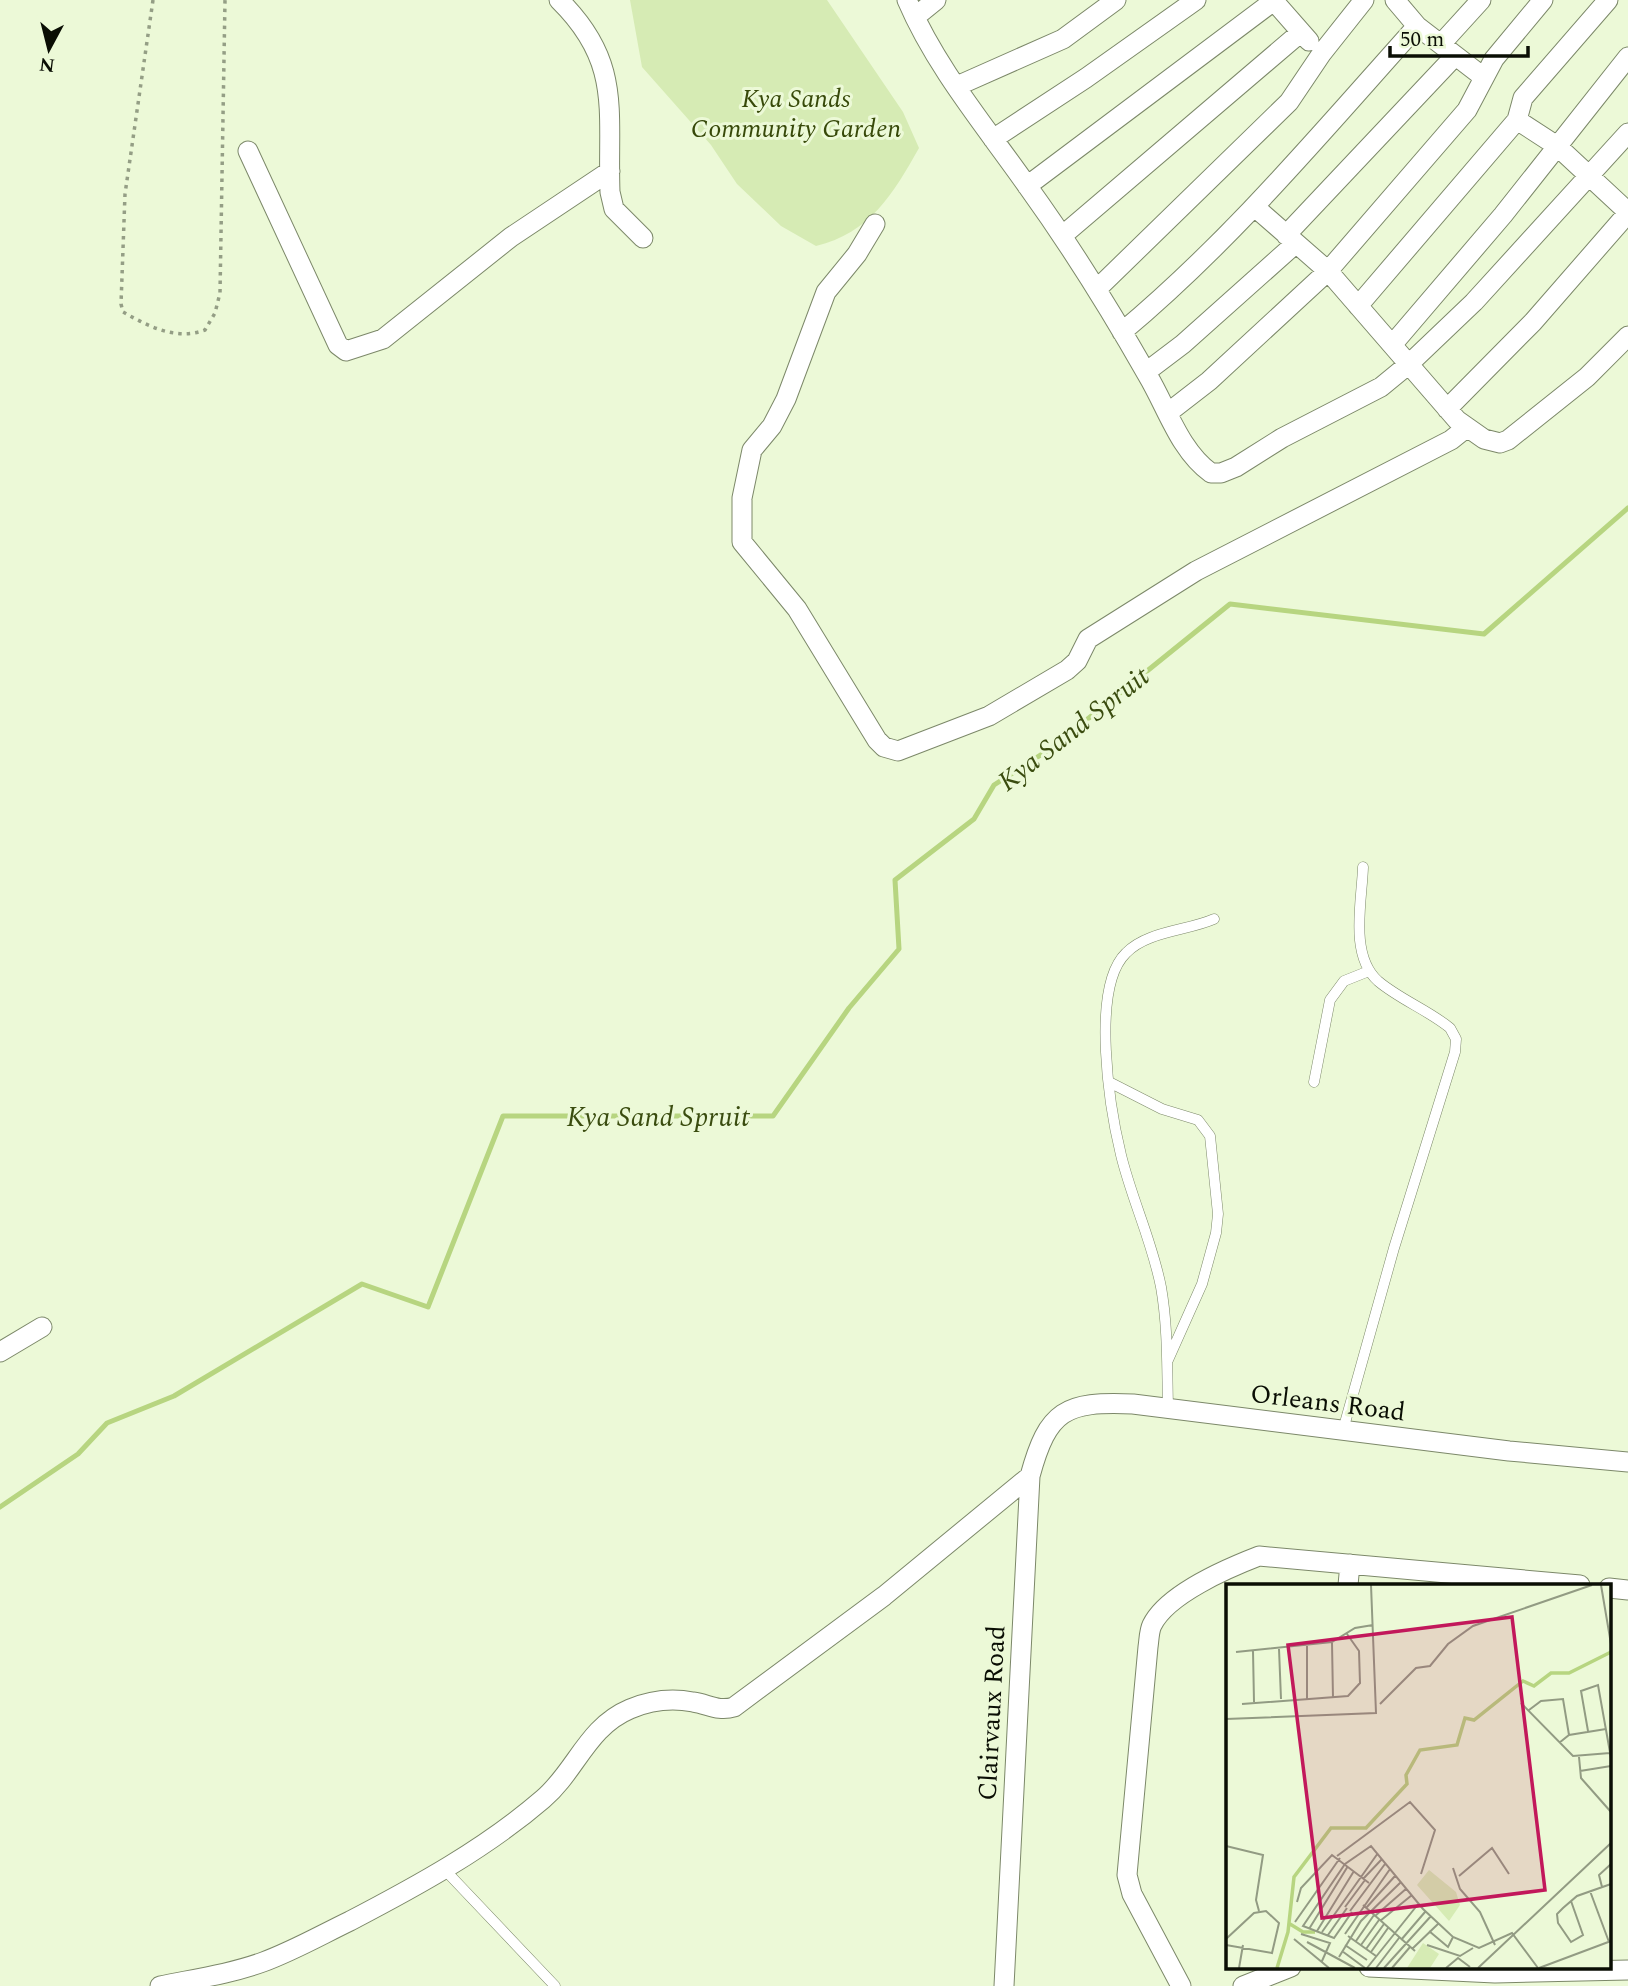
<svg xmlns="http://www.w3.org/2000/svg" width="1628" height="1986" font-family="Spectral,serif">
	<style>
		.green { fill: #d6ebb4 }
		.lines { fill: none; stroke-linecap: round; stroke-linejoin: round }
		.stream { stroke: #b7d580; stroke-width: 5 }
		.service-casing { stroke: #7c8869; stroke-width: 11 }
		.minor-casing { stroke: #7c8869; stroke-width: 21 }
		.path { stroke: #949e85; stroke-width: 3.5; stroke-dasharray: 3.5 5; stroke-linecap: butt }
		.service { stroke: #fff; stroke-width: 10 }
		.minor { stroke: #fff; stroke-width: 19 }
		.labels { text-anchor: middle; stroke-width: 6; stroke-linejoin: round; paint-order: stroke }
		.park-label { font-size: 26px; font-style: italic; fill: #374909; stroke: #ecf9d7 }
		.street-label { font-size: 26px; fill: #0a0e04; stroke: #ecf9d7 }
		.water-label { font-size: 28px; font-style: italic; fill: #3a4c0f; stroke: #ecf9d7 }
		.inset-river { fill: none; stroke: #b7d580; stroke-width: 3.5 }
		.inset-road { fill: none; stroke: #929b83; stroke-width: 2 }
		.view { fill: #c2185b; fill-opacity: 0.15; stroke: #c2185b; stroke-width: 3.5 }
		.inset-edge { fill: none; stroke: #0a0e04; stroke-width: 3.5 }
	</style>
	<rect width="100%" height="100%" fill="#ecf9d7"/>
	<path class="green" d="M630 0H827L903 112 919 148C893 194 870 233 816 246L781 226 737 184 711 145 642 67Z"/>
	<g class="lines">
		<path class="stream" d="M0 1507 78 1454 107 1423 174 1396 362 1284 428 1307 503 1116H773L849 1008 899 949 895 880 974 819 994 785 1053 747 1230 604 1484 634 1628 508"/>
		<g class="service-casing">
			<path id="service" d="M1109 1082 1162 1109 1198 1120 1210 1136 1218 1214 1216 1233 1202 1284 1168 1360
				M1314 1082 1330 1000 1344 981 1369 971
				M1168 1408C1167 1368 1168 1327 1161 1287 1152 1241 1132 1200 1121 1155 1110 1110 1090 988 1126 953 1147 931 1187 931 1214 919
				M1343 1430 1394 1248 1455 1052 1456 1039 1450 1028C1428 1010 1399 999 1378 981 1349 955 1362 901 1363 867
				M444 1869 555 1986"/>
		</g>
		<g class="minor-casing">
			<path id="minor" d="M559 0C623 63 607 112 610 192L614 209 643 238
				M907 0C936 68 986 127 1028 187 1072 248 1111 311 1148 376 1167 408 1180 451 1211 473H1221L1236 467 1282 438 1381 387 1409 364 1474 302 1628 133
				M1273 0 1309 41
				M1395 0 1417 26 1482 76
				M915 17 936 0
				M1441 44 1481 0
				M957 86 1063 39 1116 0
				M1517 120 1557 146 1628 212
				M993 139 1086 78 1196 0
				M248 151 338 345 346 351 383 339 511 237 610 171
				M1027 186 1275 0
				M1256 208 1328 271 1457 420 1484 439 1500 443 1508 440 1587 377 1628 336
				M875 224 857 254 826 292 786 399 772 426 752 450 742 498V542L797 609 877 740 884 747 898 751 989 716 1067 670 1077 661 1088 639 1196 571 1451 440 1466 428
				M1286 235 1454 57
				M1062 236 1300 33
				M1097 289 1289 102 1322 53 1364 0
				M1358 306 1517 120 1523 98 1608 0
				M1122 332C1231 241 1322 132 1417 26
				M1392 345 1503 215 1628 57
				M1146 372 1183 344 1295 244
				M1447 409 1533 322 1628 213
				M1169 412 1209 381 1328 271 1467 110 1494 59 1543 0
				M0 1352 42 1327
				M1348 1585 1350 1564
				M1609 1588 1628 1590
				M1369 1967 1495 1973 1628 1970
				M160 1986C194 1979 230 1974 263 1962 293 1951 321 1935 350 1921 417 1886 485 1849 543 1799 576 1771 587 1727 630 1709 649 1701 672 1698 693 1702 708 1704 718 1712 734 1707L884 1596 1030 1476
				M1004 1986 1030 1476C1048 1410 1065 1401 1133 1404L1509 1451 1628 1462
				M1181 1986 1132 1894 1127 1875 1148 1647C1149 1641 1149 1631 1152 1625 1167 1594 1228 1568 1259 1556L1580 1585
				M1243 1986 1291 1967"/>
		</g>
		<path class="path" d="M153 0 125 194 121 304 123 312C148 326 176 341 205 330L215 313 220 293 225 0"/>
		<use href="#service" class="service"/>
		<use href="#minor" class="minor"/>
	</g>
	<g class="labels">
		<g class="park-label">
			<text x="796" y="107">Kya Sands<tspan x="796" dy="30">Community Garden</tspan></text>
		</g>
		<g class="street-label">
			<text transform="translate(1328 1402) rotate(7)" y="9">Orleans Road</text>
			<text transform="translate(991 1713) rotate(-87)" y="9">Clairvaux Road</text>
		</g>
		<g class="water-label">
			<text transform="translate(1073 728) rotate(-38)" y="10">Kya Sand Spruit</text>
			<text x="658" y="1126">Kya Sand Spruit</text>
		</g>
	</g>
	<g transform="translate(1226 1584)">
		<rect width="385" height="385" fill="#ecf9d7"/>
		<path d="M203 286 230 308 234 321 223 337 191 301ZM197 359 213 370 204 384H181Z" fill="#d6ebb4"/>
		<path class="inset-river" d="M64 340 77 348H89M51 384 62 348 68 293 105 244H140L181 200 180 191 194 166 231 161 239 134 248 136 297 97 308 102 325 89H343L385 68"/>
		<path class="inset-road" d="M375 1 385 60M106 59 107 114M81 60V115M53 65 55 115M27 67 28 118M10 68 106 58 129 44 147 41M295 119 347 172 384 169M16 120 122 112 134 99 133 67 121 50M154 120 190 84 204 82 222 60 247 42 366 1M303 126 315 117 337 115 343 151M0 135 150 129 145 1M362 147 355 107 372 101 385 174M333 159 343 151 380 145M353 173 355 194 385 228M354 187 385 182M0 262 37 271 30 316 33 327M111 272 184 218 209 246 195 290M227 284 234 305 254 328 269 361M233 292 266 264 283 290M137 295 156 275M376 303 373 291 385 280M364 307 383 358M345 317 357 351 345 358 332 339 331 330 337 324 351 312 385 300M71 318 75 304 106 271 143 299M137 321 189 367M119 323 139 296M140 324 169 292M124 327 159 280M126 328 108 354 77 342 119 280 145 262 197 325 227 353 253 364 286 349 312 384M149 332 181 304M154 337 186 311M69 338 114 274M83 345 122 282M91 347 128 287M203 347 222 363 227 353M96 348 152 269M75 350 104 359 96 377M119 350 164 285M102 351 121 324M122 352 150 372M0 355 28 329 40 327 53 339 46 369 0 361M68 355 103 384M175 356 199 328M130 357 148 331M81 358 129 384M119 361 141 376M135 361 153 336M201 361 234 372 247 364M140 365 158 340M186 365 213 339M116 367 139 384M145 368 162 344M113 373 135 337 175 298M13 384 17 361M141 384 193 319M150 384 173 354M158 384 205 332M166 384 184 363M220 384 232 374 244 383M252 384 385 259M313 384 385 357"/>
		<path class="view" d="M286 33 319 306 96 334 62 61Z"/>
		<rect width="385" height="385" class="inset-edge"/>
	</g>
	<g transform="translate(49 49) rotate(187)" stroke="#ecf9d7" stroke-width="5" paint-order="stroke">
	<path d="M0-5L12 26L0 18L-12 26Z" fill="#0a0e04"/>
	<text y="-10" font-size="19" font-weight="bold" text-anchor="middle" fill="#0a0e04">N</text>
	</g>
	<path d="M1390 46v10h138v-10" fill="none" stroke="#0a0e04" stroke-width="3.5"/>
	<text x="1400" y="46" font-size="21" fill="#0a0e04" stroke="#ecf9d7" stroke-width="5" paint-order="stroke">50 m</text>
</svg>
